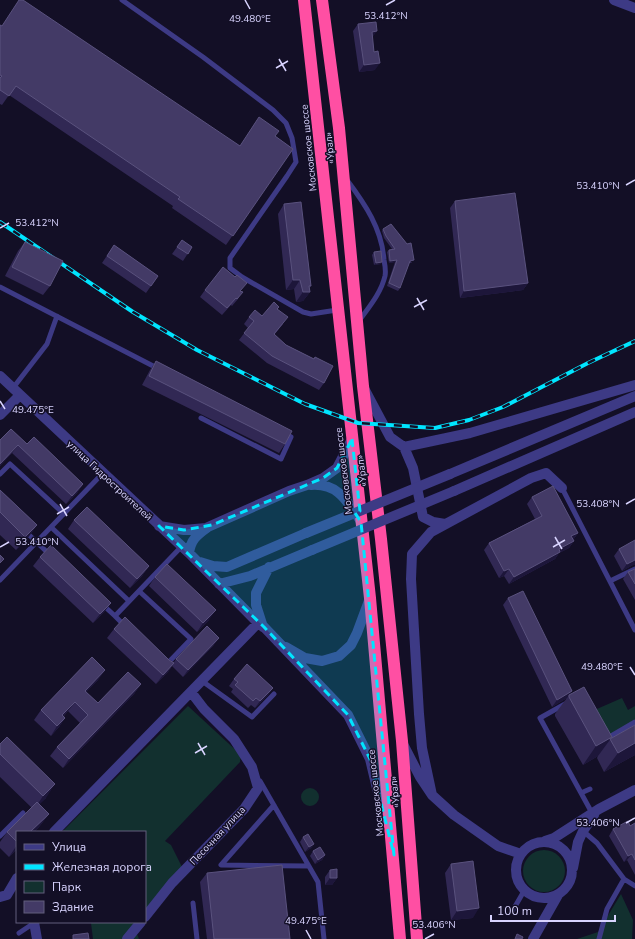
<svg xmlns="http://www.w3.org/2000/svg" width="635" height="939" font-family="'Nunito Sans',sans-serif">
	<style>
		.green { fill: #12302f }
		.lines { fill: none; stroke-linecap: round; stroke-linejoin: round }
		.lane { stroke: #3d3a85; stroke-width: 5 }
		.street { stroke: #3d3a85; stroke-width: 10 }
		.highway { stroke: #ff4fa3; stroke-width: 12 }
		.rail-casing { stroke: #00e5ff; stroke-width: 4 }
		.rail { stroke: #130f26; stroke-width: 2.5; stroke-dasharray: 8; stroke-linecap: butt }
		.street-bridge { stroke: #3d3a85; stroke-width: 10 }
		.wall { fill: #312854 }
		.shaded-wall { fill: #1d163a }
		.building { fill: #433a66; stroke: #5a527e }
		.marked { fill: #00e5ff; fill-opacity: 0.2; stroke: #00e5ff; stroke-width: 3; stroke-dasharray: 8 5; stroke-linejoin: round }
		.ticks { fill: none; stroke: #d9d4ff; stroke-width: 1.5 }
		.labels { text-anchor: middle; stroke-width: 3; stroke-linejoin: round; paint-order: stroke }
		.street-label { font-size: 10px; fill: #d9d4ff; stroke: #130f26 }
		.ticks-label { font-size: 10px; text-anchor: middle; fill: #d9d4ff; stroke: #130f26; stroke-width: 3; stroke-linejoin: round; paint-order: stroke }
	</style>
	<rect width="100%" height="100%" fill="#130f26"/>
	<path class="green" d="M622 698 628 710 635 706V720L605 738 590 712Z
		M188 706 241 755 240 762 165 841 171 845 184 871 145 912V832H62Z
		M301 797a9 9 0 1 1 18 0a9 9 0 1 1-18 0Z
		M523 871a21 21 0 1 1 42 0a21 21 0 1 1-42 0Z
		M621 894 633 920 632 939H577L598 932Z
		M88 922H135L133 924 139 939H93L91 923Z"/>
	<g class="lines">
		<path class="lane" d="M122 0 203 57 273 110 286 123 292 138 296 162 287 176 230 258V268L242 277 303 312 311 314 337 310
			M347 180C365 204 382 229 384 260 385 265 386 271 385 276 381 293 369 307 359 321
			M0 287 157 368
			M13 388 47 344 57 316
			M201 418 281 459 291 437 284 433
			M0 474 10 464 64 514
			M562 488 635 630
			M51 527 129 601
			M25 531 49 554
			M0 580 103 473
			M610 581 635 569
			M139 591 191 639 166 665
			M103 605 115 616
			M125 626 115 616 182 546
			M202 681 252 717 274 694
			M565 704 540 718 592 813
			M606 739 635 722
			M260 781 318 882 324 939
			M581 793 590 789
			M274 805 221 865 308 866
			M583 831 597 843 624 879 635 886
			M0 836 23 813
			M193 903 197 939
			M513 910 524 891
			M19 933 34 923
			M599 939 607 909 624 879"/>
		<path class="street" d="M614 0 635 8
			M0 376 189 553 258 623 264 627 348 715 370 759 385 822
			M365 390 390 437 404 447 470 433 635 385
			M0 415 20 395
			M404 447 413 468 423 517 433 522 445 524
			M450 474 635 396
			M311 485C338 483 347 501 360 520
			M454 491 635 412
			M159 526 184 530 206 528
			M189 553C191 539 197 535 208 527L289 491 307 485 323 478 337 468 352 439
			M200 562 213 566 227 567 306 533
			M219 584 250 576 312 550
			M263 627 256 605V593L269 567
			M286 647 305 658 322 661 339 656 351 645 357 633 370 598
			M403 744 420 777 432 795 454 815 498 846 521 854
			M432 795 422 748 419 714 411 579 412 554 431 532 531 478 546 473 562 488
			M54 832 258 623
			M545 841 554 838 599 809 635 790
			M516 870a28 28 0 1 1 56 0a28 28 0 1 1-56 0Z
			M573 868 578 842 583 831 594 815
			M0 897 7 895 17 878
			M145 917 172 883 244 809 258 788 252 767 234 739 204 709 191 692
			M34 922 37 939
			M127 939 141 922
			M533 939 558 895"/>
		<path class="highway" d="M304 0 370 598 400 939
			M322 0 339 128 363 386 381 539 402 741 417 939"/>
		<g class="rail-casing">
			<path id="rail" d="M0 222 133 312 197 350 305 404 358 423 435 428 469 420 503 407 588 363 635 341"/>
		</g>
		<use href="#rail" class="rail"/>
		<path class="street-bridge" d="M306 533 450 474
			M312 550 454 491"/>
	</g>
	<path class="wall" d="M358 24 372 38 374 52 375 70 359 72 353 31Z
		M0 25 240 146 275 136 293 149 226 245 172 208 173 206 9 95 2 105 0 104Z
		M455 201 528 283 523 290 460 298 450 208Z
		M284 204 311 286 309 288 310 292 303 301 296 302 294 289 286 290 278 214Z
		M383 229 412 263H409L400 288 398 291 387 286 395 262 389 263 387 252 389 250 392 249 384 238 382 231Z
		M182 240 192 247 183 261 172 254Z
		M25 242 50 286 43 295 5 276 18 251Z
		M114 245 158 276 146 293 102 263Z
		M374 252 381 264 374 265 372 255Z
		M205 290 241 291 238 299 232 306 231 305 222 315 200 297Z
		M278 309 283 324 274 335 286 345 314 359 315 357 324 383 319 390 267 363 239 340 248 328 244 324 249 317 262 316Z
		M156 361 285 444 279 453 142 385 150 370Z
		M0 440 27 444 83 484 77 493 66 504 12 453 0 466Z
		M0 490 37 525 27 539 16 550 0 535Z
		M532 497 578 533 573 540 574 541 569 548 559 553 555 559 509 584 504 576 499 578 484 550 489 543 535 519 527 504Z
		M74 520 149 566 142 576 130 588 68 529Z
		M619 549 633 565 622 571 614 556Z
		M40 557 111 603 104 612 93 623 33 566Z
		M635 569V600L623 579 628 572Z
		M155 577 209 620 197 632 149 586Z
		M508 598 572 691 567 698 552 707 503 605Z
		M114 629 174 662 176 659 214 645 183 677 172 666 168 672 156 684 107 638Z
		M99 679 86 692 98 703 141 684 134 694 63 768 50 756 57 747 80 723 68 711 64 716 65 718 59 727 51 736 34 720 41 710Z
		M234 679 273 688 268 695 255 708 251 705 248 708 231 692 233 689 229 686Z
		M569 695 612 737 611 739 635 755 604 772 597 758 598 756 583 765 555 716V714Z
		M0 744 46 798 39 804 49 814 39 827 34 832H17V849L9 857 0 848V839V842L7 832 32 808 0 777Z
		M635 823V875L627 860 624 862 609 836 613 829 630 826Z
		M303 837 314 844 311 848 305 852 300 842Z
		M313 851 325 855 322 860 315 864 310 856Z
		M451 864 473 918 451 920 445 873Z
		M330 870 337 878 332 885H325V877Z
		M207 873 290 939H207L200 882Z"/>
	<path class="shaded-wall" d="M377 31 372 38V32Z
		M380 63 375 70 359 72 364 65Z
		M397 260 395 262 389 263 390 261Z
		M382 262 381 264 374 265 376 263Z
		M293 280H300L294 289 286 290Z
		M528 283 523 290 460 298 464 291Z
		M309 286H311L307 292H310L303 301 296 302 303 292Z
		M18 445 12 453 0 466V464Z
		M83 484 77 493 66 504 72 496Z
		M37 525 27 539 16 550 25 537Z
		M578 533 573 540 571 536Z
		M574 541 569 548 559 553 555 559 509 584 514 577 559 549Z
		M635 560V565H633L622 571 627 564Z
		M149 566 142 576 130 588 137 579Z
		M509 569 504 576 499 578 504 571Z
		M111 603 104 612 93 623 100 614Z
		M216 610 209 620 197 632 203 623Z
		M219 638 214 645 183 677 188 670Z
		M174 663 168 672 156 684 163 675Z
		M105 670 99 679 79 700 85 691Z
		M141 684 134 694 63 768 69 759Z
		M273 688 268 695 255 708 260 701Z
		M572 691 567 698 552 707 557 700Z
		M75 702 68 711 56 724 62 715Z
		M65 718 59 727 51 736 57 726Z
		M612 737 598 756 583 765 596 746Z
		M635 743V755L604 772 618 753Z
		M55 784 46 798 34 810 43 796Z
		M49 814 39 827 34 832H30Z
		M314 844 311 848 305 852 309 847Z
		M17 845V849L9 857Z
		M632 854 627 860 624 862 628 856Z
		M325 855 322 860 315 864 318 860Z
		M330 878H337L332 885H325Z
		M479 908 473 918 451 920 457 911Z"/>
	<path class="building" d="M19 0H23L240 146 259 117 279 131 275 136 293 149 233 236 178 199 180 197 16 86 9 96 0 90V78L2 76 0 75V25L2 26Z
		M376 22 377 31 372 32 374 52 378 51 380 63 364 65 358 24Z
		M515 193 528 283 464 291 455 201Z
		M301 202 311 286H309L310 292H303L300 280H293L284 204Z
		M391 224 407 244 411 243 414 260 410 261 400 288 389 283 397 260 390 261 389 250 395 249 386 236 383 229Z
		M182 240 192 247 188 254 177 247Z
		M25 242 63 261 50 286 12 267Z
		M114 245 158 276 151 286 107 256Z
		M381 251 382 262 376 263 374 252Z
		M223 267 235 277 237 275 247 283 240 291 243 292 237 299 236 298 227 308 205 290Z
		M274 302 279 307 277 309 288 317 274 334 286 345 314 359 315 357 333 366 324 383 272 356 244 333 254 321 249 317 255 310 262 316Z
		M156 361 292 431 285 444 149 376Z
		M11 429 27 444 34 437 83 484 72 496 18 445 0 464V440Z
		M553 486 578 533 571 536 574 541 559 549 560 552 514 577 509 569 504 571 489 543 542 516 532 497Z
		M0 490 37 525 25 537 0 512Z
		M87 507 149 566 137 579 74 520Z
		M635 540V560L627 564 619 549Z
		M51 545 111 603 100 614 40 557Z
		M0 555 4 559 0 563Z
		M167 564 216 610 203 623 155 577Z
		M635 569V584L628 572Z
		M523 591 572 691 557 700 508 598Z
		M125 617 169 660 174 663 163 675 114 629Z
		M207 626 219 638 188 670 176 659Z
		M92 657 105 670 85 691 98 703 128 672 141 684 69 759 57 747 88 715 75 702 62 715 65 718 57 726 41 710Z
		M247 664 273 688 260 701 256 698 253 701 235 685 238 682 234 679Z
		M584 687 612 737 596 746 569 697V695Z
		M635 725V743L618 753 610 739Z
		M7 737 55 784 43 796 0 754V744Z
		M37 802 49 814 30 832H17V842L7 832Z
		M628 821 630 826 635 823V860L632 854 628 856 613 829Z
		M308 834 314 844 309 847 303 837Z
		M320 847 325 855 318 860 313 851Z
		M473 861 479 908 457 911 451 864Z
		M282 865 290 939H214L207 873Z
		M337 869V878H330V870Z
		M88 933 89 939H73V935Z
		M517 934 523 937 522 939H515Z"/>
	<path class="marked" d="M352 439 360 511 355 513 361 522 394 855 370 759 348 715 264 627 159 526 184 530 212 525 323 478 337 468Z"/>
	<path class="ticks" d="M245 0 250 9M386 5 395 0M279 59 286 71M276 68 288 61M626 185 635 180M0 228 9 223M417 298 424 310M414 307 427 300M0 401 5 409M60 504 67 516M626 504 635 499M57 514 69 507M555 537 562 549M0 547 9 542M553 547 565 540M630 667 635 675M198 743 205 755M195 753 207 746M626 823 635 818M306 930 311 939M425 939 434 934"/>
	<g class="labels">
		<g class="street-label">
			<text transform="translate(308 148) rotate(-96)" y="4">Московское шоссе</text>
			<text transform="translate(329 148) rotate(-95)" y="4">«Урал»</text>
			<text transform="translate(343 471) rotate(-97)" y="4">Московское шоссе</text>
			<text transform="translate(361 471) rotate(-97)" y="4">«Урал»</text>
			<text transform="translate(110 480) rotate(43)" y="4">улица Гидростроителей</text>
			<text transform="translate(394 792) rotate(-95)" y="4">«Урал»</text>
			<text transform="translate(375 793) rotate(-96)" y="4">Московское шоссе</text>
			<text transform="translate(217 835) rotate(-47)" y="4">Песочная улица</text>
		</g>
	</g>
	<g class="ticks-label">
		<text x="386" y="19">53.412°N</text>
		<text x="250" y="22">49.480°E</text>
		<text x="598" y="189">53.410°N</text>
		<text x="37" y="226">53.412°N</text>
		<text x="33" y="413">49.475°E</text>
		<text x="598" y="507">53.408°N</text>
		<text x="37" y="545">53.410°N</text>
		<text x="602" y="670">49.480°E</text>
		<text x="598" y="826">53.406°N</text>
		<text x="306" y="924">49.475°E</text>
		<text x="434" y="928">53.406°N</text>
	</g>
	<rect x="16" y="831" width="130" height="92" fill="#130f26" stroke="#625e7d"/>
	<rect x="24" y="844" width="20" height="6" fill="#3d3a85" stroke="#625e7d"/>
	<text x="52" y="851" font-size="12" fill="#d9d4ff">Улица</text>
	<rect x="24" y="864" width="20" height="6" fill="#00e5ff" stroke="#625e7d"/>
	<text x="52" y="871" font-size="12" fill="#d9d4ff">Железная дорога</text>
	<rect x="24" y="881" width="20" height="12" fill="#12302f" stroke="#625e7d"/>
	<text x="52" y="891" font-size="12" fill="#d9d4ff">Парк</text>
	<rect x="24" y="901" width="20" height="12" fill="#433a66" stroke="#625e7d"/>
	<text x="52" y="911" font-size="12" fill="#d9d4ff">Здание</text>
	<path d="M491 915v6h124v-6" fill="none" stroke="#d9d4ff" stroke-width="2"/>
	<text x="497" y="915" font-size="12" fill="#d9d4ff" stroke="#130f26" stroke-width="3" paint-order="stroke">100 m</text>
</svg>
